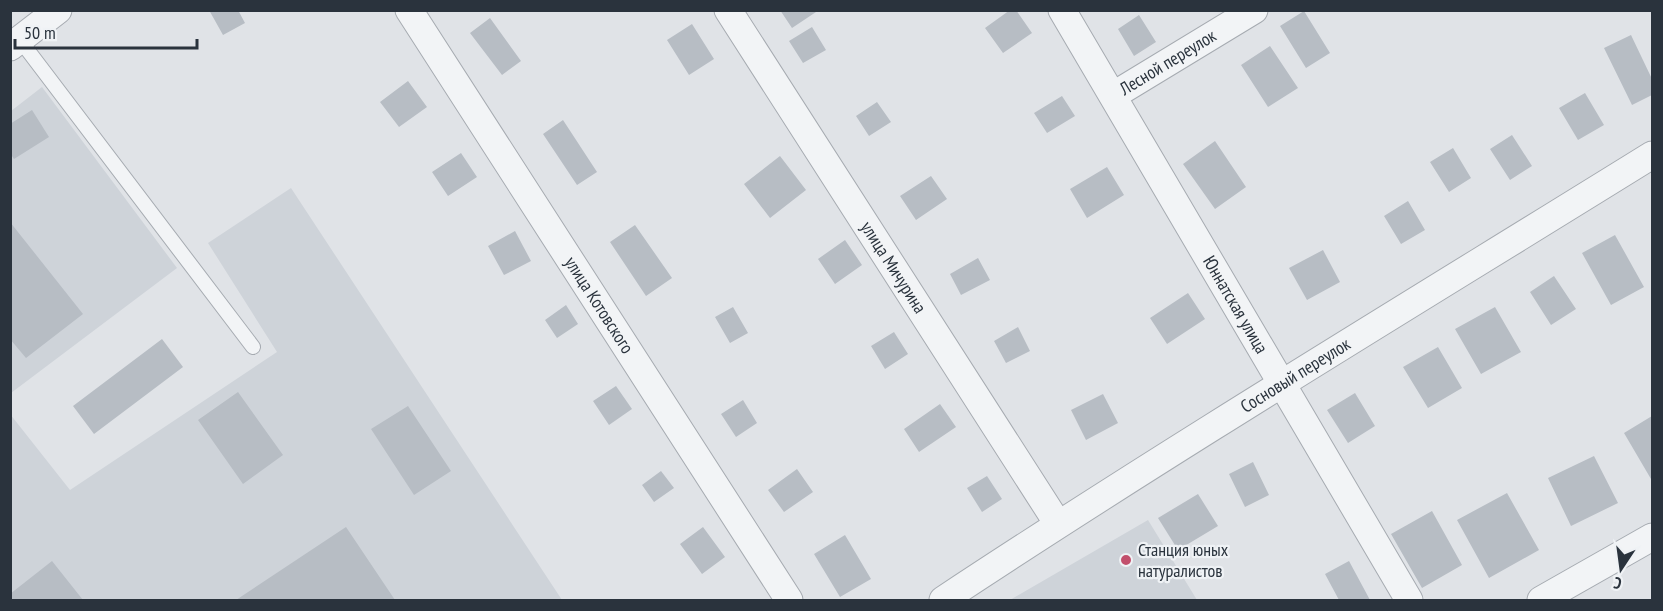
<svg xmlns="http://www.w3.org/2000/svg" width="1663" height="611" font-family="'PT Sans Narrow',sans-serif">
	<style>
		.built { fill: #ced3d9 }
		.building { fill: #b7bdc4 }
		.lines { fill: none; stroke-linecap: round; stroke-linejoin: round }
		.service-casing { stroke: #a6abb1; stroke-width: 16 }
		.minor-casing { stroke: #a6abb1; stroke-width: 29 }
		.service { stroke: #f2f4f6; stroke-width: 14 }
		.minor { stroke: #f2f4f6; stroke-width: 27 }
		.poi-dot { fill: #c24f6c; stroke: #eff2f5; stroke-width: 2 }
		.labels { text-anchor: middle; stroke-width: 4.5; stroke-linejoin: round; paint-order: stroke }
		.street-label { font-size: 18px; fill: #2a333d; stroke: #eff2f5 }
		.poi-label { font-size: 18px; fill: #2a333d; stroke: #eff2f5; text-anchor: start }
	</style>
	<rect width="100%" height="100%" fill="#e0e3e7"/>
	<path class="built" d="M42 87 177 268 11 393V111Z
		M291 188 562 600H11L10 414 70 490 277 352 208 243Z
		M1148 520 1197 600H1010Z"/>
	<path class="building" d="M209 10H238L245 23 223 35Z
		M780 10H819L792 28Z
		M1010 10H1016L1032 33 1003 53 985 28Z
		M1304 11 1330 53 1306 68 1280 26Z
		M1139 15 1156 42 1134 56 1118 29Z
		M490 18 521 61 502 75 470 33Z
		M692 24 714 59 689 75 667 40Z
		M812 27 826 50 803 63 789 41Z
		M1631 35 1652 79V95L1632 105 1604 48Z
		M1270 46 1298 88 1268 107 1241 65Z
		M408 81 427 107 399 127 380 102Z
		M1585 93 1604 125 1578 140 1559 108Z
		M1062 96 1075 116 1047 133 1034 113Z
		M877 102 891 122 869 136 856 116Z
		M32 110 49 137 14 159 10 153V124Z
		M563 120 597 172 577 185 543 134Z
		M1512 135 1532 166 1510 180 1490 149Z
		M1215 141 1246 187 1215 209 1183 164Z
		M1453 148 1471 178 1449 192 1430 162Z
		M461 153 477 177 448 196 432 172Z
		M780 156 806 190 770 218 744 184Z
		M1107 167 1124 195 1087 218 1070 189Z
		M931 176 947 199 916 220 900 196Z
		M1408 201 1425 230 1401 244 1384 216Z
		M10 222 83 314 26 358 10 339Z
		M635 225 672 278 646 296 610 242Z
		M515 231 531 261 504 275 488 246Z
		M1615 235 1644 287 1611 305 1582 253Z
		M845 240 862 265 835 284 818 259Z
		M1323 250 1340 282 1307 300 1289 268Z
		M978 258 990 280 961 295 950 274Z
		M1554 276 1576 309 1551 325 1530 292Z
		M1188 293 1205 319 1167 344 1150 318Z
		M566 305 578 324 557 338 545 320Z
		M733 307 748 333 730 343 715 317Z
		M1495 307 1521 352 1481 374 1455 329Z
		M1018 327 1030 351 1006 363 994 341Z
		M894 332 908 354 885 369 871 346Z
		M162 339 183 367 94 434 73 406Z
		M1438 347 1462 388 1428 408 1403 367Z
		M616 386 632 409 609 425 593 401Z
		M238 392 283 455 243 484 198 420Z
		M1355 393 1375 426 1348 443 1327 410Z
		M1103 394 1118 423 1086 440 1071 410Z
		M743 400 757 423 736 437 721 414Z
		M940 404 956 427 919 452 904 429Z
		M408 406 451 471 414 495 371 429Z
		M1652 416V478L1651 479 1624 433Z
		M1594 456 1618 503 1571 526 1548 478Z
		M1253 462 1269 495 1245 507 1229 474Z
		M797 469 813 492 784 512 768 490Z
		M661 471 674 488 654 502 642 485Z
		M987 476 1002 499 982 512 967 488Z
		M1507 493 1539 550 1489 578 1457 520Z
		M1198 494 1218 526 1178 550 1158 518Z
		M1432 511 1462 565 1422 588 1391 534Z
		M346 527 395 600H236Z
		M703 527 725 557 702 574 680 544Z
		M845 535 871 579 840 597 814 554Z
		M52 561 83 600H10V594Z
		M1349 561 1370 600H1339L1325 574Z"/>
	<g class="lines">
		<g class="service-casing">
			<path id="service" d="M20 40 253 347"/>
		</g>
		<g class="minor-casing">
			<g id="minor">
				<path id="s1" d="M409 10 789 600"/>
				<path id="s2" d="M728 10 1058 524"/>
				<path id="s3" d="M1062 10 1409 600"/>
				<path d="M10 47 58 10"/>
				<path id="s4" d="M1114 95 1254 10"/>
				<path id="s5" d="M943 600C1176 446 1415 302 1652 155"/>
				<path d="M1541 600 1652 537"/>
			</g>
		</g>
		<use href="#service" class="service"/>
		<use href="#minor" class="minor"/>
	</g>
	<circle class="poi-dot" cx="1126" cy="560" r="6"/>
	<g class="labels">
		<g class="street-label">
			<text dy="6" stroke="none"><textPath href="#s4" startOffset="63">Лесной переулок</textPath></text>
			<text dy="6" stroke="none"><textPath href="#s2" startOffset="306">улица Мичурина</textPath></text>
			<text dy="6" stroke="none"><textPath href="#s3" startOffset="342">Юннатская улица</textPath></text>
			<text dy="6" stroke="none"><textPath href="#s1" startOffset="351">улица Котовского</textPath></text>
			<text dy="6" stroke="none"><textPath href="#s5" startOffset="418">Сосновый переулок</textPath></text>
		</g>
		<g class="poi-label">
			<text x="1138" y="556">Станция юных<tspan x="1138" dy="21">натуралистов</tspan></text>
		</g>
	</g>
	<rect width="1663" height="611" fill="none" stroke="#2a333d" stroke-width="24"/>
	<g transform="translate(1621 569) rotate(193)" stroke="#eff2f5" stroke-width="4.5" paint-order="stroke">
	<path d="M0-4.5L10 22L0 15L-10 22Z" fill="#2a333d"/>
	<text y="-9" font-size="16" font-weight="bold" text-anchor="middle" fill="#2a333d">С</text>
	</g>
	<path d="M15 39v9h182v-9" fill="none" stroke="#2a333d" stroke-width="3"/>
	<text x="24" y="39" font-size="18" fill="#2a333d" stroke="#eff2f5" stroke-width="4.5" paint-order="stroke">50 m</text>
</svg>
